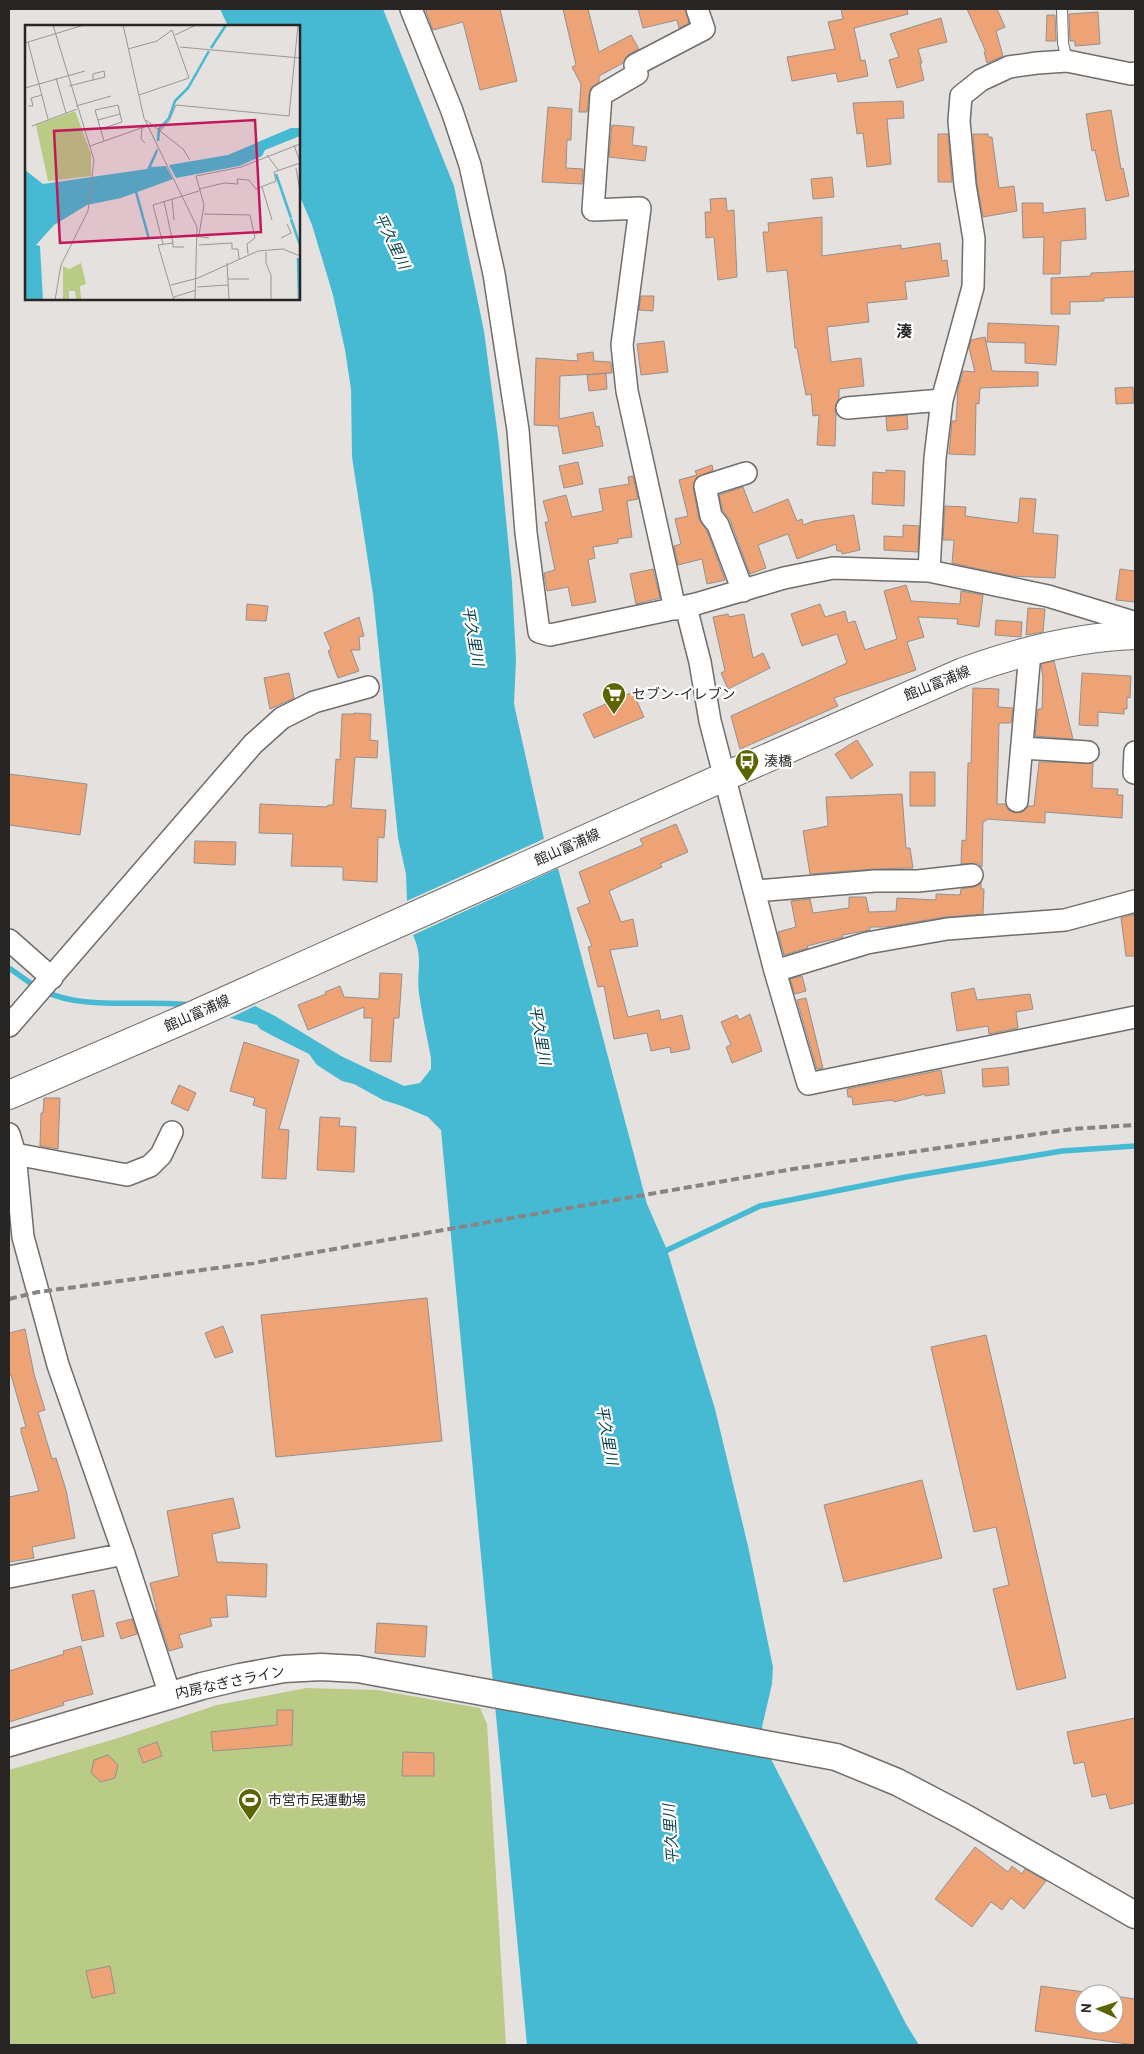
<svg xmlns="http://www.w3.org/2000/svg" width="1144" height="2054" font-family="Overpass,'Noto Sans JP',sans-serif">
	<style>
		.green { fill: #b9cb85 }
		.water { fill: #46bad3 }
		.pier { fill: #e5e1df }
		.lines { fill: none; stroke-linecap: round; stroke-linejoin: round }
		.stream { stroke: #46bad3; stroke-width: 5.5 }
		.building { fill: #eea376; stroke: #94908e }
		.service-casing { stroke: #706d6b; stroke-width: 12 }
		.minor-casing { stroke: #706d6b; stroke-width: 24 }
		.tertiary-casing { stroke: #706d6b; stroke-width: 29 }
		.secondary-casing { stroke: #706d6b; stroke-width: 30 }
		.service { stroke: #fff; stroke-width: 10 }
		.minor { stroke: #fff; stroke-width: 21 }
		.tertiary { stroke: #fff; stroke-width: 26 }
		.secondary { stroke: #fff; stroke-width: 28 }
		.rail { stroke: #878583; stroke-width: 4; stroke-dasharray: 8 4; stroke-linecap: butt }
		.labels { text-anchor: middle; stroke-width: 4.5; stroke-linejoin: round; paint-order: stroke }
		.street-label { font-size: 14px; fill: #272625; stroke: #fff }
		.poi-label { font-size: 14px; fill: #272625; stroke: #fff; text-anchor: start }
		.water-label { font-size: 15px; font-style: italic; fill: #083e48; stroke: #fff }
		.quarter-label { font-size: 16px; font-weight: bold; fill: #272625; stroke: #fff }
		.inset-river { fill: none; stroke: #46bad3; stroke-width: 2.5 }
		.inset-road { fill: none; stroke: #999695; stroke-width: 1 }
		.view { fill: #c2185b; fill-opacity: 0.15; stroke: #c2185b; stroke-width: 2.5 }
		.inset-edge { fill: none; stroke: #272625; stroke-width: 2.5 }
	</style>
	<rect width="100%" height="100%" fill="#e5e1df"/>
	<path class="green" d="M307 1688 377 1690 480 1708 487 1724 506 2045H9V1770L115 1739 217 1705Z"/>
	<path class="water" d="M220 9H383L454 186 484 331 499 445 512 582 516 659 514 704 544 839 407 901 406 874 398 838 373 594 352 457 351 389 345 350 333 295 312 225 299 194V26H228Z
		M558 868 647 1204 667 1250 715 1409 748 1546 773 1667 772 1684 762 1727 771 1759 906 2024 919 2045H527L441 1130 428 1117 402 1106 383 1100 354 1084 342 1081 317 1065 309 1054 273 1036 260 1029 257 1025 230 1018 255 1006 275 1016 341 1056 404 1086 420 1083 431 1069V1058C427 1037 422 1015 419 993 416 970 424 960 413 935Z"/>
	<path class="pier" d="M546 838 545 842 408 903 405 902Z
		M557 866 560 867 410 936 412 933Z"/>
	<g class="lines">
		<path class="stream" d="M9 968 36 987
			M44 991C83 1011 146 999 190 1005
			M661 1253 760 1206 906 1177 1062 1151 1135 1146"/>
	</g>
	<path class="building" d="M425 9H500L517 81 480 90 463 22 433 30Z
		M563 9H588L599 52 631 35 639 49 629 54 623 63 599 76V82L591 88 589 94 587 112H579L581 84 572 67 576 65Z
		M638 9H685L689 23 679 28 677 20 643 28Z
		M841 9H907L908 14 854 28 861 61 865 60 868 76 838 82 836 73 792 81 787 57 835 49 828 22 843 19Z
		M967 9H997L1005 27 996 31 1003 56 987 63 984 52H986Z
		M1098 12 1100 44 1075 46V41H1070L1069 14Z
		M1047 15H1055L1056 41H1046Z
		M941 18 947 42 918 49 922 63H920L924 80 897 88 889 60 899 57 890 34Z
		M903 101 904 118 887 119 891 164 867 167 863 133 857 134 853 103Z
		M548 107 572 109 571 140H567L566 168 583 169 582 184 542 182Z
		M1111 110 1121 169 1123 168 1129 196 1106 201 1095 150 1092 151 1086 114Z
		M612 125 634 127 632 145 647 147 645 161 609 157Z
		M938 134H948L952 182H938Z
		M973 134H988V137H992L999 188 1014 186 1017 211 983 217 977 183Z
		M832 177 834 197 813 199 811 179Z
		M726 198 727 211 734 210 737 277 718 280 714 237 706 238 705 212H711L710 199Z
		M1022 203H1043V213L1085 208 1086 239 1061 241 1060 274H1043L1044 237 1023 238Z
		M822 217V256L901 245V249L940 243 942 261 947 260 949 276 905 282 907 299 867 303 869 322 827 327 831 362 861 358 864 386 839 389V398L835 409 836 414 835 446 817 445 819 415 813 416 811 394 806 395 797 348H795L787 270 767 272 763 232H769L768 223Z
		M1135 271V297L1104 298V301L1070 302V314H1051V278L1091 276V273Z
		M641 296H654L653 311 639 310Z
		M988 323 1059 326 1056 365 1025 363V343L987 342Z
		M985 337 992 371 1038 372V386L980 388 979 404 976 403 975 455 949 454 952 421H956L958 389 963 371 975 372 969 348 971 340Z
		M664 341 668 372 641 375 637 344Z
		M593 352 594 361 611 362 612 373 560 376 559 419 593 412 596 427 599 426 603 446 563 454 558 426 534 425 536 358 578 361 577 354Z
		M606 373 607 389 589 391 587 375Z
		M1133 387 1134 403 1116 404 1115 388Z
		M907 415 908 429 887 431 886 417Z
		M578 462 583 484 564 488 559 466Z
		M712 465 713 470 696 478 693 488 699 519 707 531 725 580 707 584 702 559 678 565 674 546 681 544 675 519 688 516 679 480 697 475 695 471Z
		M886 470 905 471 904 506 872 504 873 472 886 473Z
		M633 476 638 499 627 501 632 537 618 539V543L593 547 595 558 588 560 596 602 572 606 568 587 547 591 544 573 555 570 545 522H549L543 501 566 495 572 517 603 511 599 489 629 484 628 477Z
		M743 487 753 513 788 499 797 521 802 519 803 525 814 521 854 515 860 550 842 554 841 551H837L836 544 797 559 788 534 758 545 766 568 750 574 730 520 723 511 719 495Z
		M1020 498 1036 499 1033 533 1058 535 1055 578 1011 576 952 563 954 540H943L945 506 966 507 965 516 1018 523Z
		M903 525 919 526 918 552 884 550V536L903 537Z
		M653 569 660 598 636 604 630 574Z
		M1120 569 1135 571V602L1116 600Z
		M906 585 911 601 960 604 961 591 983 595 979 627 957 624 958 619 918 617 924 637 907 642 916 670 834 698 838 706 740 749 731 716 847 663 837 634 802 646 791 614 820 604 825 617 845 611 848 623 855 621 865 650 897 639 884 591Z
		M247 604 268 606 266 621 246 620Z
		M1028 608 1045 609 1043 632 1026 635Z
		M728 614 729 617 744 614 753 658 763 653 770 668 728 689 721 673 725 671 713 617Z
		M359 617 364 636 359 637 360 650H351L359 671 338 678 328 651 331 649 324 633Z
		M996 620 1022 622 1021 637 995 635Z
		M1054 661 1073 739 1035 736 1038 709H1042L1043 678 1041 664Z
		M289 673 294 698 270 709 264 678Z
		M1082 673 1131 676 1130 698 1127 697V709H1124V714L1098 712V726L1079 725Z
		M973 688 999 689 998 707 1013 708 1011 723H999L997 804H1005L1009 811 1016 813 1023 812 1028 806H1034L1039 762 1093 763 1092 788 1118 789 1117 795H1123L1122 818 1045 812V823L986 819V821H983L982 867 977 863 961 864 962 840 966 841 968 763H971Z
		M633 692 644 717 594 738 583 714Z
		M354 713 371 714 370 740 378 741 377 758 355 757 351 808 386 810 384 838 378 837 377 882 343 880V867L291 866 293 834 259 833 260 804 327 807 328 805H333L336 759 340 760 342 714H354Z
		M857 740 873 765 851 779 835 754Z
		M910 772H935V806H910Z
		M9 774 87 784 80 835 9 825Z
		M902 794 906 848H910L913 868 874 869 810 874 803 831 828 826 826 797Z
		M676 824 688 852 660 864 662 867 609 891 621 922 633 919 638 946 610 950 628 1017 659 1010 661 1020 682 1015 690 1049 671 1053 670 1047 651 1051 647 1033 614 1039 604 986 598 987 588 947 592 946 577 908 590 903 579 872 643 845 640 839Z
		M195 841 236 842 235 865 194 863Z
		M981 883V889H984L983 914 945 917 886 927H870V930L842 935 843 937 807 946 808 948 784 955 778 932 796 927 791 901 810 899 813 913 849 908V897H866L869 912 896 911 897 898 936 900V894L960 895 961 889 974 887Z
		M1135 914V956H1126L1121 918Z
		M380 973 402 974 399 1018H394L391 1062 370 1061 372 1018H364V1007L308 1030 298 1005 326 994 325 992 340 986 344 997 379 999Z
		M802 976 806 991 795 994 790 979Z
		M974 988 977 1000 1030 994 1033 1009 1016 1012 1018 1028 989 1034 988 1026 957 1031 951 993Z
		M806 998 823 1068 817 1069 797 1000Z
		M750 1014 762 1051 732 1063 726 1047 731 1045 721 1022 737 1015 739 1020Z
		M244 1042 299 1060 279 1129 289 1130 286 1179 262 1178 266 1109 253 1105 255 1098 230 1091Z
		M1008 1067 1009 1085 983 1087 982 1069Z
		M941 1070 945 1093 925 1096V1094L894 1102 893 1100 853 1105 852 1097H848L847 1089Z
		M179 1085 196 1093 188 1111 171 1103Z
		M44 1098H60L58 1149 40 1146 41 1113H43Z
		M320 1117 340 1118 339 1126 356 1127 354 1172 317 1170Z
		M427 1298 442 1441 276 1457 261 1315Z
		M223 1326 233 1352 215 1358 205 1333Z
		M25 1329 34 1374 45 1410 38 1412 52 1459 56 1458 66 1490 75 1538 32 1547 34 1558 9 1562V1497L39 1491 21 1432V1428L26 1427 11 1375 9 1376V1333Z
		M986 1335 1066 1678 1017 1690 993 1589 1009 1585 996 1527 974 1532 931 1347Z
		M922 1480 942 1558 844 1582 824 1505Z
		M233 1498 240 1528 212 1534 217 1562 267 1564 266 1597 226 1595 228 1617 210 1618 212 1626 179 1635 183 1647 169 1651 156 1611H157L150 1583 179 1576 167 1511Z
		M94 1590 104 1636 82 1641 72 1595Z
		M132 1619 137 1634 121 1639 116 1623Z
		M377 1623 427 1626 425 1657 375 1653Z
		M81 1646 93 1694 63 1702 64 1705 9 1722V1671L64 1654 63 1651Z
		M277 1710H293L292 1745 213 1751 211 1732 277 1725Z
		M1135 1718V1803L1110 1809 1106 1794 1092 1797 1084 1762 1074 1764 1067 1732Z
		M157 1742 162 1756 143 1763 138 1749Z
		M403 1752 434 1753V1776H402Z
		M108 1755 118 1765 115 1778 101 1782 91 1773 94 1760Z
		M975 1847 1008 1872 1012 1866 1022 1874 1025 1869 1046 1881 1024 1909 1011 1898 1002 1910 991 1902 972 1927 935 1899Z
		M110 1966 115 1993 92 1998 86 1971Z
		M1041 1986 1084 1992V2024H1114V1996L1135 1999V2045L1035 2031Z"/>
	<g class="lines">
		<g class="service-casing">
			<path id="service" d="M1062 9 1063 43 1067 61"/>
		</g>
		<g class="minor-casing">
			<path id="minor" d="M411 9 452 111 470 165 494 274 518 430 526 533 539 632 550 635 696 604 784 578 833 568 929 571 1048 596 1130 621 1135 627
				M847 408 942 400
				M929 571 935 458 942 400 973 287 974 239 965 185 959 121 961 96 981 80 1009 67 1037 63 1067 61 1131 74 1135 73
				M743 591 718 525 711 516 705 486 746 473
				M686 607 700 662 710 721 775 971 808 1084 1135 1017
				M675 609 627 391 622 345 640 208 593 210 601 95 637 74 635 65 704 29 697 9
				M1022 748 1088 752
				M1134 773 1135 752
				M1017 801 1030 652
				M755 891 875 881H918L972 875
				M9 940 52 978
				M775 971 867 943 947 929 1065 920 1135 901
				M9 1026 253 744 282 718 314 702 368 687
				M9 1134 15 1154 23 1237 58 1365 124 1554 170 1695
				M15 1154 127 1175 150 1166 161 1155 172 1132
				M9 1577 124 1554"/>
		</g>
		<g class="tertiary-casing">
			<path id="tertiary" d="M9 1743 202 1686 240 1677 284 1669 321 1667 358 1669 836 1757 897 1782 962 1816 1135 1915"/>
		</g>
		<g class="secondary-casing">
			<path id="secondary" d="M9 1095 187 1018 726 776 963 672C1018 652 1077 637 1135 635"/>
		</g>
		<use href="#service" class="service"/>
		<use href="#minor" class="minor"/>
		<use href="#tertiary" class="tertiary"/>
		<use href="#secondary" class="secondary"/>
		<path class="rail" d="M9 1299 38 1292 254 1263 799 1168 1073 1129 1135 1125"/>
	</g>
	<defs>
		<g id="supermarket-pin" transform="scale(1.25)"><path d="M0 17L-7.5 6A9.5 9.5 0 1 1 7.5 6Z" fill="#5d6402" stroke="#fff"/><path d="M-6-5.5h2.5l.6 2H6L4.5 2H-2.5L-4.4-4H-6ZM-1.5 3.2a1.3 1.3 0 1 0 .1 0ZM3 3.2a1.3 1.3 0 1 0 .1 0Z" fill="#fff"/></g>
		<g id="bus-pin" transform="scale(1.25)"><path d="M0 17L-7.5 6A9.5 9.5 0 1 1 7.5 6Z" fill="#5d6402" stroke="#fff"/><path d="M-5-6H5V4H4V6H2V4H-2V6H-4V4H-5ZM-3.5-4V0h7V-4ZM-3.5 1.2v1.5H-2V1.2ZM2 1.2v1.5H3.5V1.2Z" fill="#fff"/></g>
		<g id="stadium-pin" transform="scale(1.25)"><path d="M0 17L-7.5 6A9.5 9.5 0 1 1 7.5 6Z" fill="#5d6402" stroke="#fff"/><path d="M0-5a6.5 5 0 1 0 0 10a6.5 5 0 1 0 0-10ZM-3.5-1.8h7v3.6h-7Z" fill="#fff"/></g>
	</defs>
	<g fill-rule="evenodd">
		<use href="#supermarket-pin" x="614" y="694"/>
		<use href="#bus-pin" x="747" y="761"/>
		<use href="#stadium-pin" x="250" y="1800"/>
	</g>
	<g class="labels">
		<g class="street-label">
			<text transform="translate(937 683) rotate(-22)" y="5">館山富浦線</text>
			<text transform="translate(567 847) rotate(-24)" y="5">館山富浦線</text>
			<text transform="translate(197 1013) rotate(-24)" y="5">館山富浦線</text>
			<text transform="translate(230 1682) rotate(-12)" y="5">内房なぎさライン</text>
		</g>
		<g class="poi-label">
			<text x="632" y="699">セブン-イレブン</text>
			<text x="764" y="766">湊橋</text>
			<text x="268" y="1805">市営市民運動場</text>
		</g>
		<g class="water-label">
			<text transform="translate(392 241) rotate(64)" y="5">平久里川</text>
			<text transform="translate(473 636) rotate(80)" y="5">平久里川</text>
			<text transform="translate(540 1035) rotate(80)" y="5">平久里川</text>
			<text transform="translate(607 1435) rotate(80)" y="5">平久里川</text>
			<text transform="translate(671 1834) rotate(-94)" y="5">平久里川</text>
		</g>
		<g class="quarter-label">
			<text x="904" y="337">湊</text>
		</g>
	</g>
	<g transform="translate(25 25)">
		<rect width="275" height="275" fill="#e5e1df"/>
		<path d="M50 86 66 129V151L23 156 11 100ZM56 238 61 259 55 261 56 274H51L50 266H44V275H38V241L44 244Z" fill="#b9cb85"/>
		<path d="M266 103H275V111L240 125 237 131 214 141 151 153 144 140 203 130ZM132 123 133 126 126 142 141 141 148 154 96 173 62 180 29 200 11 220 15 221 18 275H0V145L18 159 122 144Z" fill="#46bad3"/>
		<path class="inset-river" d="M186 23 201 0M133 116 134 104 144 93 150 76 163 63 184 26M251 149 266 193M111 167 124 214M266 194 275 220M273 233 274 275"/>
		<path class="inset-road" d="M28 0 69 135 63 186 36 240 30 275M98 0 119 93 172 202 170 275M150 10 171 0M3 17 23 94M0 18 59 0M155 22 275 33M103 24 132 16 147 5 164 53 114 70M31 53 41 88M44 61 80 52 79 46 68 49V55M0 63 60 46M3 81H8L6 73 17 70M51 81 86 71M73 95 95 89M121 95 158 124 165 135M7 101 52 84M117 103 116 114 120 118M76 104 97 97 93 80 70 85 79 116M135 106 144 96 151 80 264 91 273 0M269 120 275 137M65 121 122 101M242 130 254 146M271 143 275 166M237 162 247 195M174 164 199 158 213 159 212 154 224 155 231 164 251 156 249 147 275 138M147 174 149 195M139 176 148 218M179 189 225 190 230 213 222 219 223 229M160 210 184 213M174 210 179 180 171 151 216 142 275 119M256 213 266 208 262 199M138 219 128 180 174 166M174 220 207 218V224H213L214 234M241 227V238L246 250V275M202 238 204 275M203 254H224M146 260 173 253 233 226 258 224 275 231M172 262 203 260M149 272 171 265M149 275 133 220 148 218V222H159"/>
		<path class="view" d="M230 95 236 207 35 218 29 106Z"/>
		<rect width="275" height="275" class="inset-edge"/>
	</g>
	<rect width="1144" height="2054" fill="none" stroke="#272625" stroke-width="20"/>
	<g transform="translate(1099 2009) rotate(273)"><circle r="24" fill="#ffffff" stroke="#a9a8a8"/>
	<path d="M0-4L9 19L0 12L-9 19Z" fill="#5d6402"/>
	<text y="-8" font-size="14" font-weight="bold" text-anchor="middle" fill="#272625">N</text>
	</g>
</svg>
